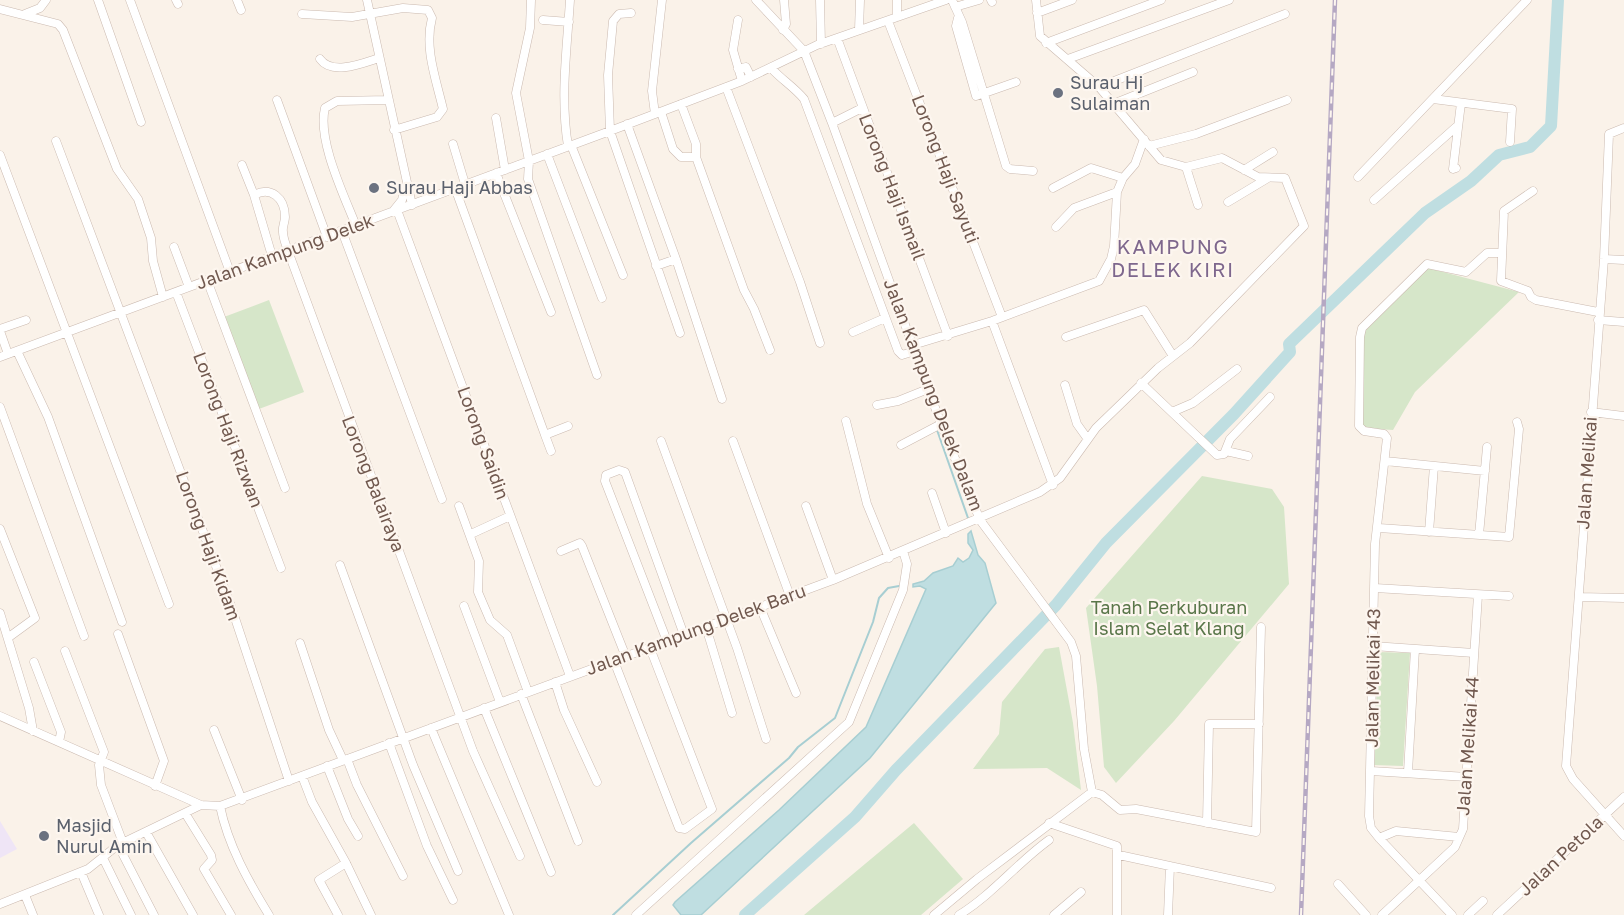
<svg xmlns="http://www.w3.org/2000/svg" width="1624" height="915" font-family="'Golos Text',sans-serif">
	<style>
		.education { fill: #efe5f6 }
		.green { fill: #d6e6c9 }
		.water { fill: #bfdee1; stroke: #a7ced2; stroke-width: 1.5 }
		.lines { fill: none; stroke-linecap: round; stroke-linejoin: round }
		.stream { stroke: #a7ced2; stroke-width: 2 }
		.river { stroke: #bfdee1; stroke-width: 12 }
		.minor-casing { stroke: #cbbab0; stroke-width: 9 }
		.minor { stroke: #fff; stroke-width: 8 }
		.rail-casing { stroke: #b5a8c3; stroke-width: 4.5 }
		.rail { stroke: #fdf6ef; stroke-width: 2; stroke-dasharray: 7; stroke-linecap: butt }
		.worship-dot { fill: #6b7280; stroke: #fdf6ef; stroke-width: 2 }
		.labels { text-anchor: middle; stroke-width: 4.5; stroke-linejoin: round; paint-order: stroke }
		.worship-label { font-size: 18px; fill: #5b616d; stroke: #fdf6ef; text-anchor: start }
		.street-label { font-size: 18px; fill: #71594f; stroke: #fdf6ef }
		.park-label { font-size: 18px; fill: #597649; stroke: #fdf6ef }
		.neighbourhood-label { font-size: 20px; letter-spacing: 1.5px; fill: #7e678d; stroke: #fdf6ef }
	</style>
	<rect width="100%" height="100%" fill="#faf2e9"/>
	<path class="education" d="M0 821 17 849 0 858Z"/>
	<path class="green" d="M1428 268 1519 292 1415 392 1393 430 1364 428 1361 422 1363 330Z
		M269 300 304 392 259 409 224 317Z
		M1202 476 1272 489 1284 507 1289 584 1174 721 1116 783 1104 767 1097 686 1086 608Z
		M1059 647 1073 723 1081 790 1047 768 973 769 999 734 1002 702 1045 649Z
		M1378 652 1410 653 1403 766 1374 765Z
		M914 823 963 879 921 915H804Z"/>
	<path class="water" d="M971 531 978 555 985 563 996 603 870 758 701 915H681L673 905 675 902 779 810 866 727 926 589 920 586 913 587V584L924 581 933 573 953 566 958 558 963 562 969 558 973 550 968 543V534Z"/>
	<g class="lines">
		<path class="stream" d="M937 430 968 518
			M613 915 691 843 789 758 798 747 835 718 873 622 879 598 888 588 899 586"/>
		<path class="river" d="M745 915 855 817 896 770 1056 605 1106 543 1234 414 1290 352 1289 344 1425 213 1471 181 1499 155 1530 147 1551 126 1558 0"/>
		<g class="minor-casing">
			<path id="minor" d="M98 0 141 122
				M130 0 230 272
				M176 0 178 4
				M237 0 241 10
				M367 0 412 205
				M531 0 530 28 516 93 529 161 528 179 597 375
				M756 0 804 51 832 123 941 424 980 520 1071 642 1076 656 1084 749 1092 792
				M820 0 821 44
				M897 0V17
				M952 0 962 22 1006 166 1010 169 1033 171
				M991 0 992 2
				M955 7 979 0
				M0 9 58 24 63 30 117 169 138 199 151 238 153 261 163 297
				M631 13 619 14 613 21 608 75 610 131 680 333
				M1037 13 1072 0
				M25 14 40 8 46 0
				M302 14 352 17 403 8 428 10 432 18C424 48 436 79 443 109L437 117 394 130
				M958 18 956 26 976 96 1016 82
				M543 20 569 22
				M738 20 733 50 742 81
				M888 21 1002 317
				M783 30 786 24 784 0
				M859 30 860 0
				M837 38 948 336
				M1046 43 1161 0
				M320 59C332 76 363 63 379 58
				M1068 59 1229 0
				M771 68C782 80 794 87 804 99L898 351 902 355 915 351
				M738 69 746 67 751 77
				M726 87 800 282 820 343
				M1099 87 1285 14
				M1433 99 1512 109 1510 142
				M277 100 327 237
				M681 104 696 144V157L744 290 754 309 770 350
				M1113 104 1193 72
				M661 112 673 149 681 157H696
				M655 114 652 91 662 0
				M496 118 505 170
				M832 123 862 108
				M627 124 676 259 722 399
				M1624 128 1609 134 1604 259 1566 766 1573 779 1624 836
				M56 141 231 606 289 781
				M453 144 465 184
				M571 145 623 275
				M568 146C560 97 567 49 570 0
				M1149 146 1196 134 1287 100
				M547 154 602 298
				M0 155 169 604
				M242 165 254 195
				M1186 167 1198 205
				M1456 168 1453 169 1461 103
				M1244 170 1273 152
				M496 173 551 312
				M1358 177 1527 0
				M455 188 545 435 568 426
				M1053 188 1091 168 1123 178
				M1533 191 1504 211 1501 281 1528 291 1531 297 1536 300 1598 312
				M1374 200 1456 127
				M1228 202 1268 178
				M394 210 402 200 405 187
				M397 210 570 676
				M356 226C344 195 317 140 325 108L337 101 388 100
				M1056 227 1074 208 1117 192
				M342 231 442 499
				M174 247 189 287
				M272 256 254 195C271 186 285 198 285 217 285 222 282 227 283 232 283 238 286 245 288 251L473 751 520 856
				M1604 259 1624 260
				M656 266 676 259
				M207 280 285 488
				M176 292 281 568
				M1598 320 1624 322
				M992 321 1053 485
				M0 329 26 320
				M0 331 8 354
				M853 332 885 318
				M1066 337 1144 310 1173 356
				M913 345 992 321 1099 281 1111 259 1114 246 1117 192 1123 178 1135 164 1144 139
				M17 351 48 417 122 622
				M0 357 610 131 742 81 817 45 946 0
				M1141 383 1217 455 1224 454 1230 439 1270 397
				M1065 385 1077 424 1087 438
				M877 405 898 401 928 389
				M0 407 84 636
				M1172 412 1193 403 1237 369
				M1591 412 1624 416
				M846 421 867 504 889 558
				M545 435 551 451
				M661 441 737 648 766 739
				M733 441 790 596
				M901 445 941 424
				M1226 451 1248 456
				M1385 461 1485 471
				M932 493 946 533
				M459 506 479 561 478 592 490 620 507 635 528 692
				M806 506 833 580
				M1379 528 1509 537 1519 429 1517 422
				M0 529 35 618 9 637
				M1429 532 1434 466
				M471 534 510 516
				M1479 535 1487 447
				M561 551 580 543 582 546 626 657
				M340 565 413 765 458 871
				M1375 588 1509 596
				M1579 597 1624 598
				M464 606 500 702
				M760 607 796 693
				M0 613 29 708 33 731
				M706 627 732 713
				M118 634 164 761 155 786
				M667 641 605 481 606 475 619 470 625 472 684 635
				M300 643 329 730 343 760
				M1373 646 1474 653
				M65 651 104 752 99 765 101 785 123 843
				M614 661 679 828 685 829 712 809 650 648
				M34 662 61 732 59 742
				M555 682 564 710 597 782
				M521 694 578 841
				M484 708 551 872
				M0 716 201 805 220 806 833 580 1040 492 1060 478 1096 428 1158 368 1190 343 1304 226 1285 178 1258 177 1222 158 1186 167 1161 160 1099 87 1040 36 1036 0
				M431 728 509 915
				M214 730 242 800
				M389 743 427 846 453 900
				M347 759 357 785 403 876
				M327 766 348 819 358 836
				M1371 771 1467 777
				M1408 772 1415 649
				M302 776 312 802 346 863 371 915
				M1092 792 1102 795 1120 810 1136 809 1256 832 1261 627
				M220 806C228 845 248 881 269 915
				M185 813 211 855 212 860 204 869 231 915
				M1049 823 1117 846V915
				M1207 823 1209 724H1259
				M146 832 193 915
				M1379 838 1396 831 1459 837
				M118 845 154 915
				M1119 855 1271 888
				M103 858 131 915
				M81 872 99 915
				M1338 884 1366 915
				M25 895 33 915
				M0 904 88 869 118 845 201 805
				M338 915 319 880 346 863
				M636 915 849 722 903 590 907 564 903 551
				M934 915 977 879 1092 792
				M959 915C993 894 1017 863 1049 840
				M1054 915 1081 892
				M1168 915 1170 866
				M1382 915 1455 847 1463 829 1478 595
				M1452 915 1379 838 1371 828 1369 816 1375 544 1387 438 1384 434 1364 431 1359 426 1360 337 1362 328 1427 264 1466 272 1487 253H1502
				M1468 915 1483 901
				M1497 915 1624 797"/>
		</g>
		<use href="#minor" class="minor"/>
		<g class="rail-casing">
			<path id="rail" d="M1301 915 1335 0"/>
		</g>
		<use href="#rail" class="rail"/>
	</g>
	<g class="worship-dot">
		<circle cx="1058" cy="93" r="6"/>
		<circle cx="374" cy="188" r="6"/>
		<circle cx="44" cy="836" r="6"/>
	</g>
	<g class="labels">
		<g class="worship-label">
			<text x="1070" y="89">Surau Hj<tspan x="1070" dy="21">Sulaiman</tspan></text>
			<text x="386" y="194">Surau Haji Abbas</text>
			<text x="56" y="832">Masjid<tspan x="56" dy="21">Nurul Amin</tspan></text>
		</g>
		<g class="street-label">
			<text transform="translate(945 169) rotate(69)" y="6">Lorong Haji Sayuti</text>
			<text transform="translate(892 187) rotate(69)" y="6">Lorong Haji Ismail</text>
			<text transform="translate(285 252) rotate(-20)" y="6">Jalan Kampung Delek</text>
			<text transform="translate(933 395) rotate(69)" y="6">Jalan Kampung Delek Dalam</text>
			<text transform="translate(228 430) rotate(69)" y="6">Lorong Haji Rizwan</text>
			<text transform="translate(483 443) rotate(70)" y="6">Lorong Saidin</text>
			<text transform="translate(1587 473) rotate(-86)" y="6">Jalan Melikai</text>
			<text transform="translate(373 484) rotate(69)" y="6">Lorong Balairaya</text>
			<text transform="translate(208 546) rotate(70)" y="6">Lorong Haji Kidam</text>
			<text transform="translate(696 630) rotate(-20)" y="6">Jalan Kampung Delek Baru</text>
			<text transform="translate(1373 678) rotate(-89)" y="6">Jalan Melikai 43</text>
			<text transform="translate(1468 746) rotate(-86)" y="6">Jalan Melikai 44</text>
			<text transform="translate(1561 856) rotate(-43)" y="6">Jalan Petola</text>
		</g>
		<g class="park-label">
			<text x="1169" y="614">Tanah Perkuburan<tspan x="1169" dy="21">Islam Selat Klang</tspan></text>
		</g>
		<g class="neighbourhood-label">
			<text x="1173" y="254">KAMPUNG<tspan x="1173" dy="23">DELEK KIRI</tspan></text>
		</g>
	</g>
</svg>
